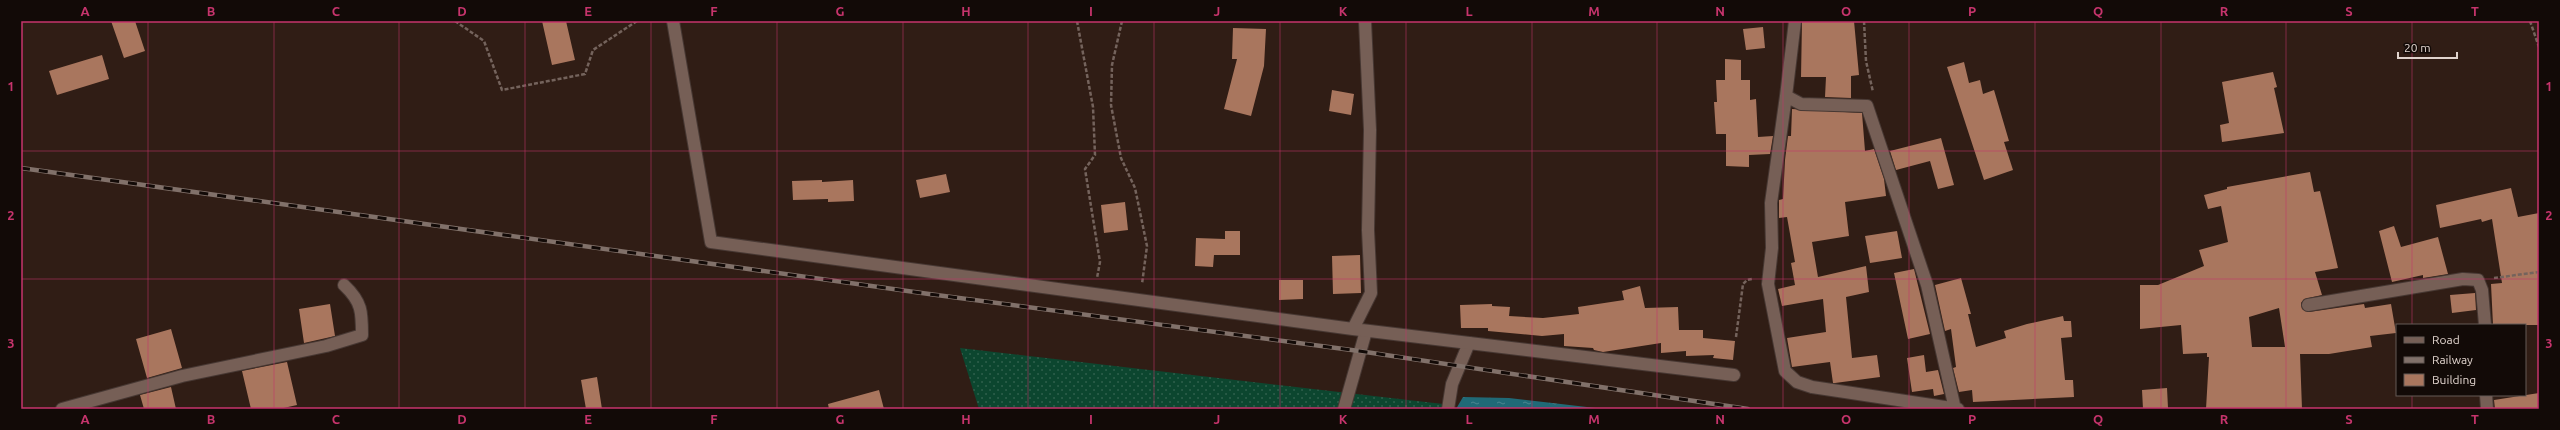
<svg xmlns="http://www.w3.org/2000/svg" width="2560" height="430" font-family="Ubuntu,sans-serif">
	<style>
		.grass { fill: url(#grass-dots) }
		.water { fill: url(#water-ripples) }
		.building { fill: #a9765e; fill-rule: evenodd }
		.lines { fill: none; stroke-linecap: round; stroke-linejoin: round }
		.pedestrian-casing { stroke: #473833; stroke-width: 14 }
		.minor-casing { stroke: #473833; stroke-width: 14 }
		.path { stroke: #74635c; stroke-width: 2.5; stroke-dasharray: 4 2; stroke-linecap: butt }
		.pedestrian { stroke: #765f56; stroke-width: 12 }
		.minor { stroke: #765f56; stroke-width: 12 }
		.rail-casing { stroke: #81716a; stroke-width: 4.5 }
		.rail { stroke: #120a07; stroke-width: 3; stroke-dasharray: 9; stroke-linecap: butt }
		.grid { fill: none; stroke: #c6346c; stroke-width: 1; stroke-opacity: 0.55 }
		.neatline { fill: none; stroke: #c6346c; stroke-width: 1.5 }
		.grid-label { font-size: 13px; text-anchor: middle; font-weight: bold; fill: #c6346c }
	</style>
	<defs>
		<pattern id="grass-dots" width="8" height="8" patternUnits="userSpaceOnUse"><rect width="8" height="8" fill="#0c462f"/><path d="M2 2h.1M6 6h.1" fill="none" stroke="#2f604c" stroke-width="1.8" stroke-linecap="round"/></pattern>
		<pattern id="water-ripples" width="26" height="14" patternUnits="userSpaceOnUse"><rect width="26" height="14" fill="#206a77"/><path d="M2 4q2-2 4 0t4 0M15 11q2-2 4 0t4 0" fill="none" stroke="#4b858f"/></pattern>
	</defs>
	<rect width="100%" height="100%" fill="#301d15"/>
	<path class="grass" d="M960 348 1443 404 1441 409H979Z"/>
	<path class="water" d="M1463 397 1509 398 1604 409H1456Z"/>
	<path class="building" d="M111 21H135L145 51 124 58Z
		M542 21H566L575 60 552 65Z
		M1802 21H1854L1859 75 1851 76V98L1825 97 1826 77H1801Z
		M1763 27 1765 48 1746 50 1743 29Z
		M1233 28 1266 29 1264 66 1251 116 1224 109 1237 59H1232Z
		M102 55 109 79 57 95 49 71Z
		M1725 59 1741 60V80H1750V100L1756 99 1758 137 1773 136 1770 154 1749 155V167L1726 166V134H1716L1714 102H1717L1716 80H1725Z
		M1964 62 1969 83 1980 80 1983 94 1994 90 2009 141 2004 142 2013 170 1984 180 1947 67Z
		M2273 72 2277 87 2274 88 2284 133 2222 142 2220 125 2229 123 2222 82Z
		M1332 90 1354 94 1351 115 1329 111Z
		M1792 109 1862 113 1865 151 1874 149 1884 179 1886 196 1845 202 1849 236 1812 242 1818 277 1866 266 1869 292 1846 297 1852 358 1877 355 1880 377 1835 383H1833L1830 362 1792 367 1787 338 1826 332 1823 299 1782 306 1778 289 1795 285 1791 263 1795 262 1787 217 1779 218V200L1783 199 1785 160 1788 136H1791Z
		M1941 138 1954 185 1938 189 1930 161 1896 170 1890 151Z
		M2310 172 2314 192 2320 191 2338 268 2315 272 2322 295 2304 299 2301 303 2302 309 2309 312 2364 304 2365 308 2391 304 2396 333 2370 336 2372 347 2329 354H2300L2302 409H2206L2209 357H2207V353L2183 354 2181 325 2140 329V285H2158L2204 266 2199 250 2228 242 2221 206 2208 209 2204 195 2227 189V187ZM2279 308 2285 347H2252L2249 317Z
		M946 174 950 192 920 198 916 180Z
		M822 180V182L853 180 854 201 828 202V199L793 200 792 181Z
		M2511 188 2518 217 2539 213V325H2493L2491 284 2502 283 2492 219 2482 222 2481 219 2440 228 2436 205Z
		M1125 202 1128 230 1104 233 1101 205Z
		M2394 226 2401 247 2438 237 2448 274 2423 278V275L2392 282 2379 231Z
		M1225 231H1240V255H1214L1213 267 1195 266 1196 238 1225 239Z
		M1897 231 1902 258 1870 263 1865 236Z
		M1360 255 1361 293 1333 294 1332 256Z
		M1914 269 1930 334 1908 339 1894 273Z
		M1961 278 1971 314H1968L1976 347 2006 338 2004 331 2027 324 2063 316 2064 321H2071L2072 337 2061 338 2065 380H2073L2074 397 1973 402 1972 390 1959 392 1953 368 1956 367 1951 329 1945 331 1935 285Z
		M1279 280H1303V299L1279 300Z
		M1640 286 1645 308 1678 307 1679 330H1703V338L1735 341 1733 360 1713 358 1714 355 1686 356V351L1661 353V343L1603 352 1594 350 1593 348 1564 346V334L1542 336 1488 331V328H1461L1460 305 1492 304V306L1510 307 1509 316 1543 318 1579 314 1578 307 1624 300 1622 291Z
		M2475 293 2476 310 2452 313 2450 295Z
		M330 304 335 336 304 343 299 309Z
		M171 329 182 368 147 378 136 339Z
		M1924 355 1926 372 1938 370 1944 394 1934 396 1933 389 1912 392 1907 358Z
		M287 362 297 405 279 409H251L242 371Z
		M597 377 602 409H586L581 380Z
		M171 387 176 409H144L140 395Z
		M2167 388 2168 408 2143 409 2142 390Z
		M879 390 884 409H829L828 404Z
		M2539 393V409H2495L2494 400Z"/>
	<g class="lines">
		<g class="pedestrian-casing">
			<path id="pedestrian" d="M62 409 182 376 326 346 362 335C362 312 362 302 344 285
				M1344 409 1366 331
				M1448 409 1452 384 1469 343"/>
		</g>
		<g class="minor-casing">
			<path id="minor" d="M673 21 711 242 1353 329 1734 375
				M1795 21 1786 96 1801 104 1867 106 1927 285 1955 409
				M1786 96 1771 203 1772 248 1768 284 1785 371 1797 382 1812 387 1958 409
				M2308 305 2463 279 2478 280 2482 290 2485 325
				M1353 329 1371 293 1368 230 1370 130 1365 21
				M2486 395 2487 409"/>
		</g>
		<path class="path" d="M455 21 484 41 502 90 585 74 593 50 637 21
			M1077 21 1093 107 1095 155 1085 169 1100 262 1097 278
			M1122 21 1112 65 1111 105 1121 158 1135 188 1147 246 1142 284
			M1864 21 1866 61 1873 92
			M2530 21 2539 47
			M2494 278 2539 272
			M1736 337 1743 284 1747 280 1752 279"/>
		<use href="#pedestrian" class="pedestrian"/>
		<use href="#minor" class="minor"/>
		<g class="rail-casing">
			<path id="rail" d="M21 168 929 294 1359 351 1748 409"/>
		</g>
		<use href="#rail" class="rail"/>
	</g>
	<path class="grid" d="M148 21V409M274 21V409M399 21V409M525 21V409M651 21V409M777 21V409M903 21V409M1028 21V409M1154 21V409M1280 21V409M1406 21V409M1532 21V409M1657 21V409M1783 21V409M1909 21V409M2035 21V409M2161 21V409M2286 21V409M2412 21V325M21 151H2539M21 279H2539M2412 395V409"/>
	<rect width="2560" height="430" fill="none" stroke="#120a07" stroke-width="44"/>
	<rect x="2396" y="324" width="130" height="72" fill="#120a07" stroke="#645a56"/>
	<rect x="2404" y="337" width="20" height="6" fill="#765f56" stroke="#645a56"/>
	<text x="2432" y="344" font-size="12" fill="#e0d3cd">Road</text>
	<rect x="2404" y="357" width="20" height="6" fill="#81716a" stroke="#645a56"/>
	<text x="2432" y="364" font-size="12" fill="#e0d3cd">Railway</text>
	<rect x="2404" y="374" width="20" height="12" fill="#a9765e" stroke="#645a56"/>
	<text x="2432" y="384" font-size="12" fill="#e0d3cd">Building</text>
	<path d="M2398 52v6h59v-6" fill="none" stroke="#e0d3cd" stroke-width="2"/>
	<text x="2404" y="52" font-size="12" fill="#e0d3cd" stroke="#120a07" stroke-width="3" paint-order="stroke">20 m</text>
	<rect x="22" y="22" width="2516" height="386" class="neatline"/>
	<g class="grid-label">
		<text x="85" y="16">A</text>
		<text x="211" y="16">B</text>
		<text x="336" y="16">C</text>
		<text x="462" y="16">D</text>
		<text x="588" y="16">E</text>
		<text x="714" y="16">F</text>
		<text x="840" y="16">G</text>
		<text x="966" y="16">H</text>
		<text x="1091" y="16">I</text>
		<text x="1217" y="16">J</text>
		<text x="1343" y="16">K</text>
		<text x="1469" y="16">L</text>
		<text x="1594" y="16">M</text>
		<text x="1720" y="16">N</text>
		<text x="1846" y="16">O</text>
		<text x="1972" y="16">P</text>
		<text x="2098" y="16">Q</text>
		<text x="2224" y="16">R</text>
		<text x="2349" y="16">S</text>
		<text x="2475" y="16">T</text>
		<text x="11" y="91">1</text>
		<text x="2549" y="91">1</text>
		<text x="11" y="220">2</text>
		<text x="2549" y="220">2</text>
		<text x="11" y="348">3</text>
		<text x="2549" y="348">3</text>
		<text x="85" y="424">A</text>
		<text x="211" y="424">B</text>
		<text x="336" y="424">C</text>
		<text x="462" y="424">D</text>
		<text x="588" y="424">E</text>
		<text x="714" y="424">F</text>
		<text x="840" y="424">G</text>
		<text x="966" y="424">H</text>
		<text x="1091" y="424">I</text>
		<text x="1217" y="424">J</text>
		<text x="1343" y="424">K</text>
		<text x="1469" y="424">L</text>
		<text x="1594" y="424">M</text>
		<text x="1720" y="424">N</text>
		<text x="1846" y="424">O</text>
		<text x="1972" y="424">P</text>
		<text x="2098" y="424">Q</text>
		<text x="2224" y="424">R</text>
		<text x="2349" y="424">S</text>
		<text x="2475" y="424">T</text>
	</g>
</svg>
